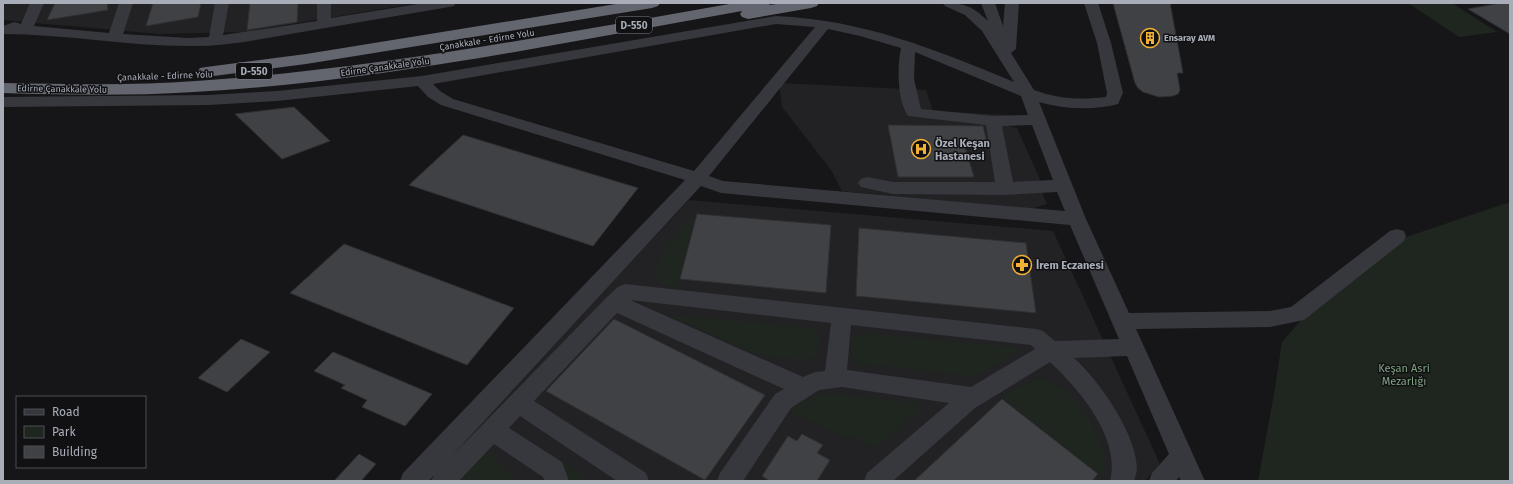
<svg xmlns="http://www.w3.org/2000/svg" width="1513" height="484" font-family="'Fira Sans',sans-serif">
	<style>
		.built { fill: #222225 }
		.green { fill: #1e261f }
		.building { fill: #404145; stroke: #303034 }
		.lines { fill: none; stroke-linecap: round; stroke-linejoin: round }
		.minor { fill: #37383d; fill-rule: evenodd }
		.highway { fill: #63666e; fill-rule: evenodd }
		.labels { text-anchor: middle; stroke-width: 3; stroke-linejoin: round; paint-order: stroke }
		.far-poi-label { font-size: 9px; font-weight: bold; fill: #a8adb8; stroke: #111113; text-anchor: start }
		.far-street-label { font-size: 9px; fill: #a8adb8; stroke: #111113 }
		.shield { fill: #111113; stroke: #7b7e86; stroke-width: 1 }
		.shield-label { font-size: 10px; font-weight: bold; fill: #a8adb8 }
		.poi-label { font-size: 11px; font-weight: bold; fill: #a8adb8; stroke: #111113; text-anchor: start }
		.park-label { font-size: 11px; fill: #7fa381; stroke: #111113 }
	</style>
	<rect width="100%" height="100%" fill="#161618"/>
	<path class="built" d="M3 3H417L244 32 159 34 3 20Z
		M779 83 926 90 933 111 1010 115 1005 118 1008 126 1017 128 1042 184V193L1047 204 1030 209 842 191 831 170 782 107Z
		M689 200 1053 231 1160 464 1145 481H425Z"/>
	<path class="green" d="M1408 3H1452L1497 32 1459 37Z
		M1510 202V481H1258L1274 394 1282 342 1303 318 1403 238Z
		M695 215 677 287 661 285C645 261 681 230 695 215Z
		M669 315 813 328 819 333C821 344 819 358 807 360L754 354Z
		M861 333 1015 347 1017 351 977 375 969 376 861 364C849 359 847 338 861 333Z
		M1036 379C1063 378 1091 417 1099 440 1104 453 1105 466 1105 479L1000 396Z
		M835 394 912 402 916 404 919 412 875 448 851 435 848 439 790 412C804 398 815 394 835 394Z
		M482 453 492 455 516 481H453Z
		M561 457 588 481H568L562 463Z"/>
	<path class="building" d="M55 3H107L108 10 47 20Z
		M153 3H201L198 17 146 26Z
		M250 3H298L297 22 247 30Z
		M1113 3H1170L1183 73H1177L1180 90 1178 94 1173 96 1159 97 1143 92 1138 88 1135 83Z
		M1501 3H1510V34L1468 9Z
		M294 107 330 141 282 159 235 114Z
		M888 125 983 126 988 147H965L974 177H898Z
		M463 135 638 188 593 246 409 185Z
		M697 214 831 225 826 293 680 279Z
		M859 228 1026 243 1036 313 856 296Z
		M344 244 514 308 467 365 290 293Z
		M614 319 765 395 705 480 546 391Z
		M241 339 270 352 227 392 198 378Z
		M333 352 432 394 405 426 362 407 367 400 341 388 345 385 314 371Z
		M1002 399 1098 474 1092 481H914Z
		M802 434 823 445 817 453 830 460 817 481H770L762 476 788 436 797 441Z
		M359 454 376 464 361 481H334Z"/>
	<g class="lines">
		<path class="minor" d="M30 3H44L34 26 109 33 119 3H133L123 34 188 38 209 37 215 3H229L223 35 317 21V3H331V18L424 3H456L454 6 449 7C398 16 347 24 296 33 260 39 224 47 188 46 126 46 65 34 3 34V26L14 22 21 24Z
			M943 3C965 3 972 6 988 21L981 3H995L1003 26 1005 3H1019L1016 49 1011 53 1034 90C1058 99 1080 100 1106 97L1107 93 1097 43 1084 3H1098L1111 43 1123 93 1118 104C1092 111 1064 109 1039 102L1086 219 1129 313 1270 311 1291 307 1390 231 1397 229 1404 231 1406 236 1404 241 1304 320 1270 327 1136 329 1205 481H1181L1179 477 1176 481H1149L1152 473 1169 454 1127 356 1074 358C1099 380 1137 435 1137 469 1137 473 1135 477 1134 481H1110C1121 438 1079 389 1050 362L975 408 893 481H864L867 473 949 403 842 387 819 390 791 408 743 481H717L720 473 775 394 784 389 617 313 534 401 646 473 649 481H617L520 416 509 428 562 462 569 481H545L543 477 494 444 459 481H431L434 475 428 481H400L403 473 685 180 441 105 428 97 418 86 277 101 208 105 3 107V97L208 95 277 91 422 76 776 16C864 20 934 49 1014 82L982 31 965 15 945 6ZM776 24 815 27 694 171 453 99 440 91 433 84ZM828 29 860 36 901 48C897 66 897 100 908 116L986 125 995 182H893L867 177 861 179 858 183 861 187 893 194 1005 195 1057 192 1065 211 723 181 709 176ZM915 52 1021 96 1028 115 993 116 921 109 914 79ZM1032 125 1053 180 1013 182 1002 126ZM701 186 721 193 1070 225 1119 339 1055 341 1043 331 1036 329 625 284 618 287 607 297 449 459ZM630 300 831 323 825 371 815 372 803 377ZM851 325 1031 345 1035 349 971 387 847 370Z"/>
		<path class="highway" d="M622 3H660L658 6 652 8 306 64 206 77 200 76 197 72 200 68 206 67 306 54Z
			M735 3H771L769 5 784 3H819L817 6 811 8 748 19 742 17 740 14 742 11C560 43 378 82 194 92 130 96 67 95 3 93V83C67 84 132 86 196 81 377 69 556 34 735 3Z"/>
	</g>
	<defs>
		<g id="building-ring" transform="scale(1)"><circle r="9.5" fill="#111113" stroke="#f2b134" stroke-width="1.5"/><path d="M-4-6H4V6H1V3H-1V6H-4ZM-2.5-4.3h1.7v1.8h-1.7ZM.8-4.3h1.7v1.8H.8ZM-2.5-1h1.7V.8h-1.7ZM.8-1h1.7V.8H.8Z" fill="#f2b134"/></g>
		<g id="hospital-ring" transform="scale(1)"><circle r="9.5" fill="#111113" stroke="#f2b134" stroke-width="1.5"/><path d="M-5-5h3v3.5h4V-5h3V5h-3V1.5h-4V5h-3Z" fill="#f2b134"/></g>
		<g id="pharmacy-ring" transform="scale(1)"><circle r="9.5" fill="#111113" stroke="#f2b134" stroke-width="1.5"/><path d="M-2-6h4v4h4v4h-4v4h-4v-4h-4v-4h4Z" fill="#f2b134"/></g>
	</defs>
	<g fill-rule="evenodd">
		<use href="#building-ring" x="1150" y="38"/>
		<use href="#hospital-ring" x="921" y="149"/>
		<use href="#pharmacy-ring" x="1022" y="265"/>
	</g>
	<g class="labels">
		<g class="far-poi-label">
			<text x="1164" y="41">Ensaray AVM</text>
		</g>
		<g class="far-street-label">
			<text transform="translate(487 40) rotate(-9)" y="3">Çanakkale - Edirne Yolu</text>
			<text transform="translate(385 67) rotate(-8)" y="3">Edirne Çanakkale Yolu</text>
			<text transform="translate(165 76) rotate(-2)" y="3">Çanakkale - Edirne Yolu</text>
			<text transform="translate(62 89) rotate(1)" y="3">Edirne Çanakkale Yolu</text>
		</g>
		<g class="shield">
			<rect x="616" y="17" width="36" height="16" rx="3"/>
			<rect x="236" y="63" width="36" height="16" rx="3"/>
		</g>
		<g class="shield-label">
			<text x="634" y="29">D-550</text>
			<text x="254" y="75">D-550</text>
		</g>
		<g class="poi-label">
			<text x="935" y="147">Özel Keşan<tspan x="935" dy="13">Hastanesi</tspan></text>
			<text x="1036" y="269">İrem Eczanesi</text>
		</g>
		<g class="park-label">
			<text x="1404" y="372">Keşan Asri<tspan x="1404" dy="13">Mezarlığı</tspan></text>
		</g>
	</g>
	<rect width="1513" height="484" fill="none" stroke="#a8adb8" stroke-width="8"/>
	<rect x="16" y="396" width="130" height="72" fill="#111113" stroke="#4d4f55"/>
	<rect x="24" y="409" width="20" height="6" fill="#37383d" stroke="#4d4f55"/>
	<text x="52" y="416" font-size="12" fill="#a8adb8">Road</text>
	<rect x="24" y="426" width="20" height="12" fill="#1e261f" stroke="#4d4f55"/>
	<text x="52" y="436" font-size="12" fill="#a8adb8">Park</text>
	<rect x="24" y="446" width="20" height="12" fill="#404145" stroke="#4d4f55"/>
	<text x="52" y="456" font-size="12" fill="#a8adb8">Building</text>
</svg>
